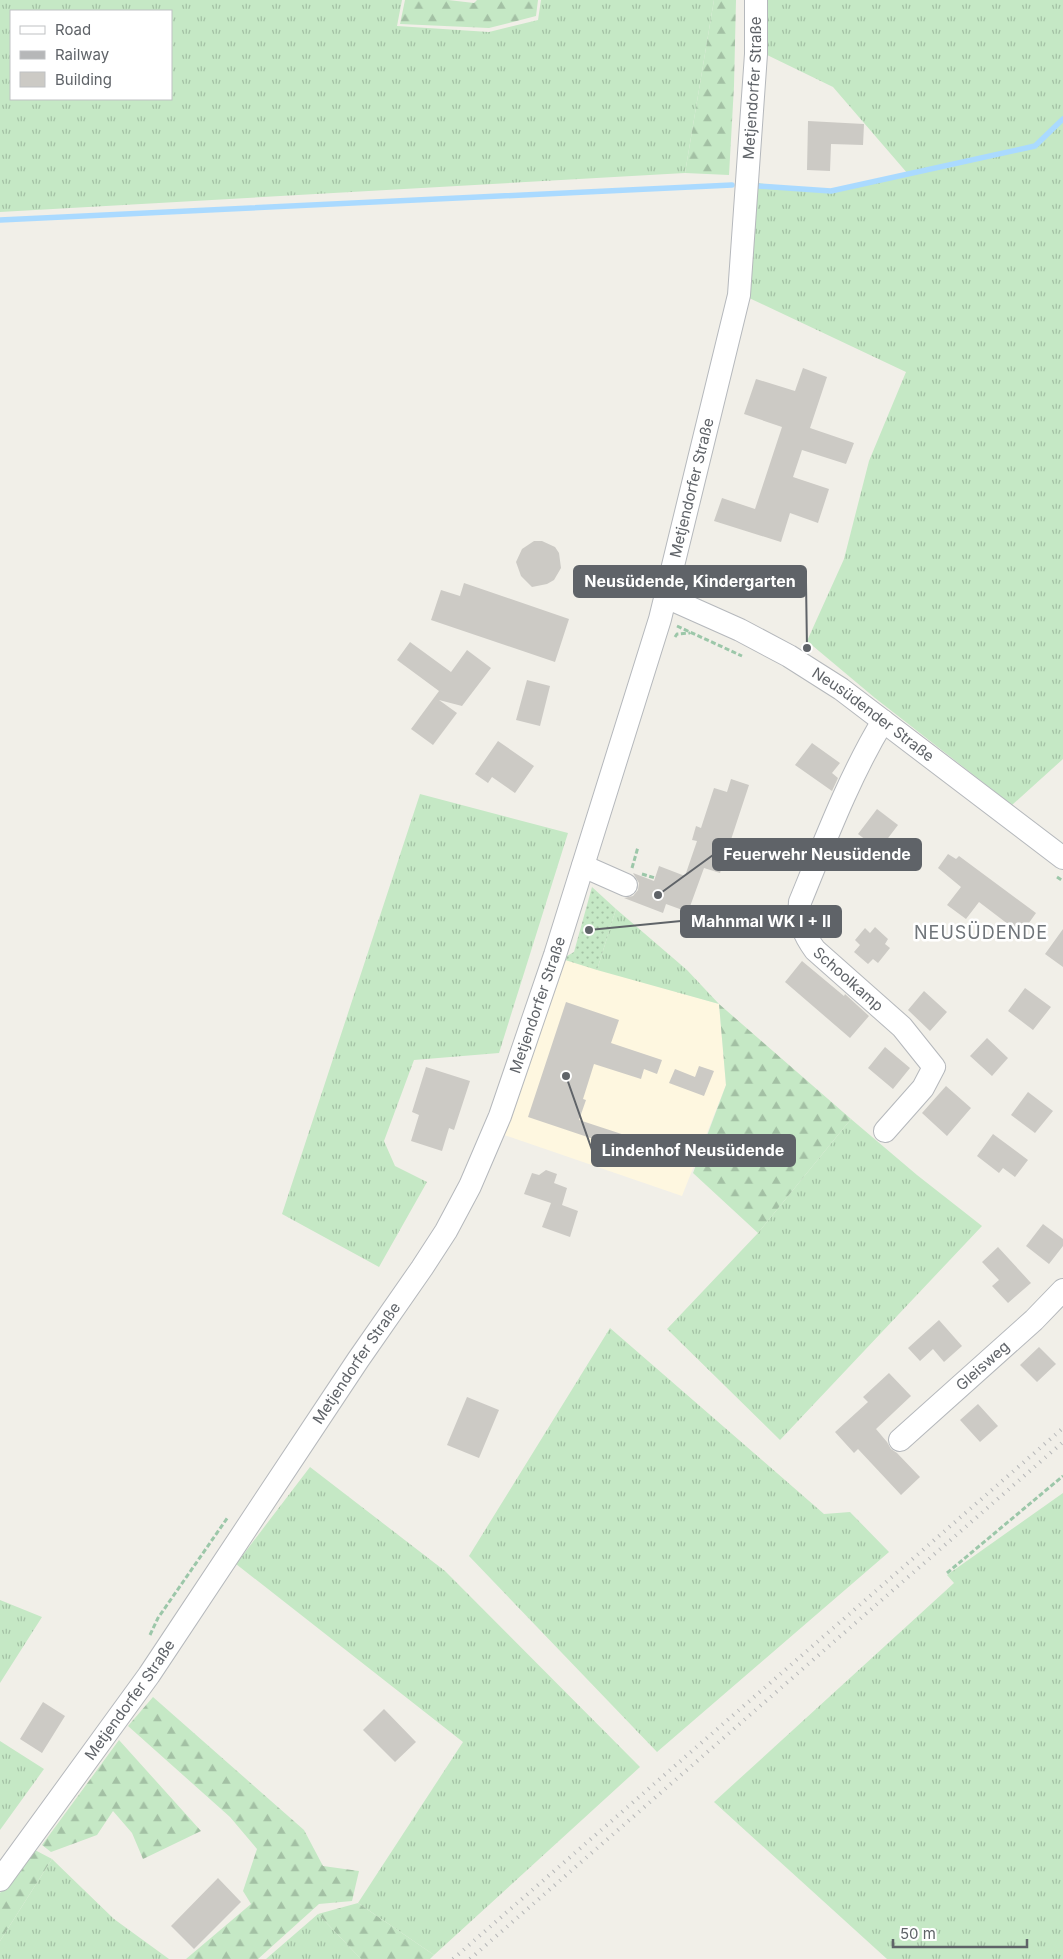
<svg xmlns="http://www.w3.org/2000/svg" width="1063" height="1959" font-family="Inter,sans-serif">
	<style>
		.commercial { fill: #fef7e0 }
		.grass { fill: url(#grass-tufts); fill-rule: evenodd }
		.forest { fill: url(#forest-firs) }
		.park { fill: url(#park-dots) }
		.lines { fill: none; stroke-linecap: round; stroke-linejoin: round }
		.stream { stroke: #aadaff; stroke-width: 5.5 }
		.building { fill: #cccac5 }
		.minor-casing { stroke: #b5b8bc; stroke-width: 24 }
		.path { stroke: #9cc7a9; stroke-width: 3; stroke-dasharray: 5 2.5; stroke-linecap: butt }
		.minor { stroke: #fff; stroke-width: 22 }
		.rail { stroke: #b6b7b8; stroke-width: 4; stroke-dasharray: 1 6; stroke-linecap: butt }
		.labels { text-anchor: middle; stroke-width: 5; stroke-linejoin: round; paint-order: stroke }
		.street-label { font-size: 15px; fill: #5f6368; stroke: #fff }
		.quarter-label { font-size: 18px; letter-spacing: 1px; fill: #70757a; stroke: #fff }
		.leader { fill: none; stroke: #5f6368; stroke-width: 2 }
		.callout-dot { fill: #5f6368; stroke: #fff; stroke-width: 2 }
		.callout { fill: #5f6368; stroke: #5f6368; stroke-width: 2 }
		.callout-label { font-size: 16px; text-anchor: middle; font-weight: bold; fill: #fff }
	</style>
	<defs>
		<pattern id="grass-tufts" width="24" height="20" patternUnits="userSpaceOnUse" patternTransform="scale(1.25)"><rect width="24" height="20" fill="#c5e8c5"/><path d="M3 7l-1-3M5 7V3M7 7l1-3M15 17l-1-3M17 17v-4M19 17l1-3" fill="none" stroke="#a3c0a4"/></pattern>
		<pattern id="forest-firs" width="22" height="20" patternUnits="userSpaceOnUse" patternTransform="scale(1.25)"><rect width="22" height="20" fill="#c5e8c5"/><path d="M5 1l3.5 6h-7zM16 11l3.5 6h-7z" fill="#a3c0a4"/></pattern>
		<pattern id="park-dots" width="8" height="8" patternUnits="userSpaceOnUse" patternTransform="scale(1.25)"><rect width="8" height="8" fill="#c5e8c5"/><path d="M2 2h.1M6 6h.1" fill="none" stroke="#a3c0a4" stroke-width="1.8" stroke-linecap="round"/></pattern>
	</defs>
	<rect width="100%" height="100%" fill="#f1efe8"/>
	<path class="commercial" d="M562 959 719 1004 726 1085 682 1196 504 1135Z"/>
	<path class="grass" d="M0 0H402L397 26 489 32 538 20 541 0H714L685 173 0 212ZM11 11H171V99H11Z
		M763 0H1063V759L1012 805 875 698 807 641 844 559 869 461 906 372 747 297 756 183 831 191 908 174 833 87 763 53Z
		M420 794 568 833 499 1053 414 1060 384 1141 395 1166 427 1182 379 1267 282 1214Z
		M616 909 687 970 719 1004 597 970Z
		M851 1119 917 1175 982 1226 780 1440 667 1329 758 1233Z
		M610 1328 824 1514 850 1512 889 1552 657 1752 469 1556Z
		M310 1467 445 1571 640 1767 434 1955 358 1903 463 1742 236 1564Z
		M1063 1493V1959H887L714 1802 954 1583 947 1575Z
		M0 1600 42 1617 0 1683Z
		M0 1741 44 1769 0 1830Z
		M52 1859 114 1919 169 1959H0V1941Z
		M318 1914 361 1959H266Z"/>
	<path class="forest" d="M405 0H448L474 3 477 0H538L536 16 489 28 400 24Z
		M714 0H736L734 86 729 175 685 173Z
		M719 1004 851 1119 758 1233 693 1173 726 1085Z
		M153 1697 304 1830 323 1866 359 1871 352 1901 319 1904 258 1959H186L251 1904 243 1891 257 1849 230 1817 128 1726Z
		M119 1740 201 1831 143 1859 132 1833 113 1811 97 1835 51 1852 42 1845Z
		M33 1849 52 1859 0 1941V1893Z
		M358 1903 434 1955 430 1959H361L318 1914Z"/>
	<path class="park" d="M592 887 616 909 597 970 562 959 574 952Z"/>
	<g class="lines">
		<path class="stream" d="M758 186 831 191 1035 146 1063 119
			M0 220 732 185"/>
	</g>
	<path class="building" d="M808 121 864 124 863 145 831 144 830 171 807 170Z
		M803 368 827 377 810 428 854 443 846 464 802 450 793 477 829 489 818 523 790 513 781 542 714 521 722 498 755 509 782 427 744 414 756 379 795 391Z
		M534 541H542L555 547 559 553 561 568 554 580 547 584 532 587 521 576 516 562 522 549Z
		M464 583 569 619 555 662 431 620 441 590 460 596Z
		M410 642 451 672 467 650 491 668 462 706 439 700 457 713 433 745 411 729 439 691 397 660Z
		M527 680 550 686 540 726 516 720Z
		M498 741 534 766 515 793 492 777 488 783 475 774Z
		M812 743 840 763 832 773 838 778 832 791 795 765Z
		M731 779 749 785 720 873 704 868 688 912 666 904 663 913 624 898 633 896 638 890 639 883 633 873 654 881 659 866 685 876 697 841 692 840 696 826 701 828 714 788 727 792Z
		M877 809 898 825 879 850 858 834Z
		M948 854 956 859 959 856 1036 913 1021 934 979 902 966 919 947 905 961 887 938 868Z
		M875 927 888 939 885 944 890 948 878 963 873 959 868 964 854 952 860 945 855 940 865 928 870 933Z
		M1063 929V967L1045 954Z
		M802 961 844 996 845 994 869 1016 850 1038 785 982Z
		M1025 988 1051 1007 1033 1030 1008 1011Z
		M924 991 947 1012 930 1031 908 1010Z
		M566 1002 619 1020 611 1043 662 1060 657 1074 644 1069 641 1079 594 1064 583 1099 586 1100 579 1120 649 1143 644 1156 528 1117Z
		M987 1038 1008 1058 992 1076 970 1056Z
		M885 1047 910 1068 893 1089 868 1068Z
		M699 1066 714 1071 704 1096 669 1083 675 1069 695 1077Z
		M426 1067 470 1081 454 1130 449 1128 442 1151 411 1141 419 1115 412 1112Z
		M946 1086 971 1108 947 1136 922 1113Z
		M1028 1092 1053 1111 1035 1133 1011 1115Z
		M993 1134 1028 1160 1015 1177 1003 1168 999 1173 977 1156Z
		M546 1170 557 1174 554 1183 567 1188 562 1205 578 1211 570 1237 542 1227 551 1203 524 1194 532 1173 539 1175Z
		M1043 1224 1063 1239V1246L1049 1264 1026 1246Z
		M998 1247 1031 1283 1008 1303 992 1286 999 1280 982 1262Z
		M939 1320 962 1346 944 1362 933 1349 920 1361 908 1348Z
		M1039 1347 1056 1364 1037 1382 1020 1365Z
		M889 1373 911 1396 876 1429 887 1442 891 1449 897 1453 920 1477 901 1495 858 1449 854 1453 835 1432 868 1402 863 1397Z
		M467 1397 499 1410 479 1458 447 1445Z
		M978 1404 998 1426 980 1442 960 1420Z
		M43 1702 65 1716 42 1753 20 1739Z
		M384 1709 416 1742 395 1762 363 1730Z
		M218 1878 241 1902 194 1949 171 1926Z"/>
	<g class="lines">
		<g class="minor-casing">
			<g id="minor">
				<path id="s1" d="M666 597 740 630 789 656 841 689 1063 858"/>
				<path id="s2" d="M883 721C849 777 825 841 800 902 798 921 804 935 815 950L902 1027 934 1067 923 1088 885 1131"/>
				<path d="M583 866 626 885"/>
				<path id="s3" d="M900 1440 1034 1320 1063 1290"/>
				<path id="s4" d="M0 1880 149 1675 358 1360 422 1268 446 1231 470 1186 500 1116 555 955 660 619 739 295 756 54V0"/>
			</g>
		</g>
		<path class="path" d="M677 626 742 656
			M675 637 677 634 690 633
			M632 868 638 847
			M642 874 655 878
			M1057 877 1063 881
			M947 1573 1063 1476
			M150 1635 158 1618 228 1517"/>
		<use href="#minor" class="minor"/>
		<path class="rail" d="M453 1959 1063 1428
			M470 1959 1063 1442"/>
	</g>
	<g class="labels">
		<g class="street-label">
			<text dy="5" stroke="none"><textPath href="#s4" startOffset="1978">Metjendorfer Straße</textPath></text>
			<text dy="5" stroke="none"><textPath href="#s4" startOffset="1572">Metjendorfer Straße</textPath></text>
			<text dy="5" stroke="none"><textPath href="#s1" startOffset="239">Neusüdender Straße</textPath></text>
			<text dy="5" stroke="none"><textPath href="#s2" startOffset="295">Schoolkamp</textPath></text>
			<text dy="5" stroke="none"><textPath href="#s4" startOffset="1032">Metjendorfer Straße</textPath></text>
			<text dy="5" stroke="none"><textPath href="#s4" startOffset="628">Metjendorfer Straße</textPath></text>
			<text dy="5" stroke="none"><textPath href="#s3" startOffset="111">Gleisweg</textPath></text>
			<text dy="5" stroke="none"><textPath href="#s4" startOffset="222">Metjendorfer Straße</textPath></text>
		</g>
		<g class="quarter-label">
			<text x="981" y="939">NEUSÜDENDE</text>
		</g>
	</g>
	<path class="leader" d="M807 648L806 582M658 895L713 855M589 930L681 921M566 1076L592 1150"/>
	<g class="callout-dot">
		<circle cx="807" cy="648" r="5"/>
		<circle cx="658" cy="895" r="5"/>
		<circle cx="589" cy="930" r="5"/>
		<circle cx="566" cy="1076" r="5"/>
	</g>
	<g class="callout">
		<rect x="574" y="566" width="232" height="31" rx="5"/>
		<rect x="713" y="839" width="208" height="31" rx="5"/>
		<rect x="681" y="906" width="160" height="31" rx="5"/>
		<rect x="592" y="1135" width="203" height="31" rx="5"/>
	</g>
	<g class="callout-label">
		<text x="690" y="587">Neusüdende, Kindergarten</text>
		<text x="817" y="860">Feuerwehr Neusüdende</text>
		<text x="761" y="927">Mahnmal WK I + II</text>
		<text x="693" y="1156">Lindenhof Neusüdende</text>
	</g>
	<rect x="10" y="10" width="162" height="90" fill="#ffffff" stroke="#bfc1c3"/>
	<rect x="20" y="26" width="25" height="8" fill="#ffffff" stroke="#bfc1c3"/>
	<text x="55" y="35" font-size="15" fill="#5f6368">Road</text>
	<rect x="20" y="51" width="25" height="8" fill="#b6b7b8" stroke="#bfc1c3"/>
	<text x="55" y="60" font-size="15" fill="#5f6368">Railway</text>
	<rect x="20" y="72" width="25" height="15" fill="#cccac5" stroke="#bfc1c3"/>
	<text x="55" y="85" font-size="15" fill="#5f6368">Building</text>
	<path d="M893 1939v8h134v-8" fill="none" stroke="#5f6368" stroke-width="2.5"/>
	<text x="900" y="1939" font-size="15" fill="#5f6368" stroke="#ffffff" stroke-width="4" paint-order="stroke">50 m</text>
</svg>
